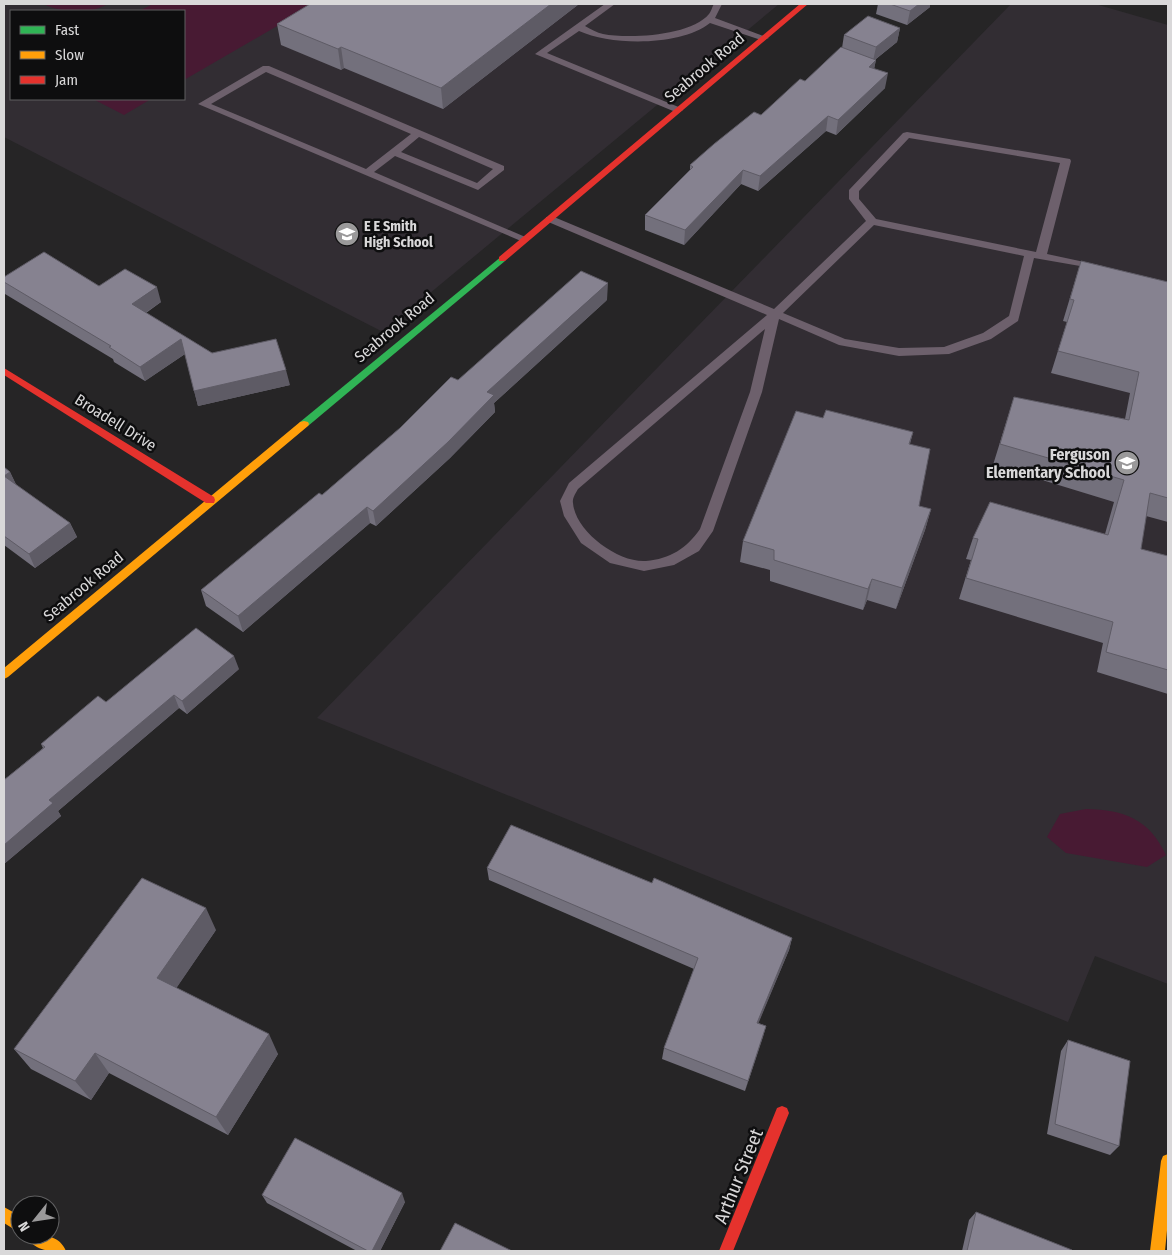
<svg xmlns="http://www.w3.org/2000/svg" width="1172" height="1255" font-family="'Fira Sans Condensed',sans-serif">
	<style>
		.built { fill: #322d33; fill-rule: evenodd }
		.green { fill: #481a33 }
		.lines { fill: none; stroke-linecap: round; stroke-linejoin: round }
		.lane { fill: #6d606c; fill-rule: evenodd }
		.fast { fill: #30b455; fill-rule: evenodd }
		.slow { fill: #ff9f0a; fill-rule: evenodd }
		.jam { fill: #e5322d; fill-rule: evenodd }
		.wall { fill: #73707c }
		.shaded-wall { fill: #5e5b65 }
		.building { fill: #868290; stroke: #5e5b65 }
		.labels { text-anchor: middle; stroke-width: 5; stroke-linejoin: round; paint-order: stroke }
		.far-poi-label { font-size: 14px; font-weight: bold; fill: #d9d8d9; stroke: #0e0e0f; text-anchor: start }
		.street-label { font-size: 16px; fill: #d9d8d9; stroke: #0e0e0f }
		.poi-label { font-size: 16px; font-weight: bold; fill: #d9d8d9; stroke: #0e0e0f; text-anchor: end }
		.near-street-label { font-size: 19px; fill: #d9d8d9; stroke: #0e0e0f }
	</style>
	<rect width="100%" height="100%" fill="#262526"/>
	<path class="built" d="M4 4H779L383 332 4 137ZM11 11H184V99H11Z
		M1011 4H1095L1168 25V984L1095 956 1068 1022 317 718Z"/>
	<path class="green" d="M43 4H108C87 15 64 13 43 4Z
		M153 4H315L184 80V11H139Z
		M93 99H151L124 115Z
		M1086 809C1125 810 1149 819 1166 855L1147 867 1066 853 1047 837 1060 814Z"/>
	<g class="lines">
		<path class="lane" d="M605 4H615L585 26C591 29 597 33 603 34 629 39 691 36 709 14 711 12 712 7 714 4H722L715 18 769 38 761 40 710 23C681 46 612 46 579 31L547 53 681 108 683 110 678 113 535 54Z
			M263 66H269L504 166V170L478 190 395 156 374 172 530 239 525 242 521 241 198 104ZM266 72 411 134 366 169 211 104ZM419 137 493 169 477 183 401 152Z
			M907 132 1070 159 1071 161 1047 254 1103 266V270L1034 258 1018 321 991 339 949 354 899 356 839 345 779 319 762 392 713 531 699 551 674 565 644 571 610 563 581 543 564 516 560 501 569 483 767 315 546 221V217H554L774 309 866 221 849 199V190L903 133ZM909 138 1060 163 1036 252 876 219 859 199V191ZM874 225 1024 256 1009 316 983 333 944 347 899 348 845 339 783 313ZM765 329 750 392 700 529C687 548 670 559 646 561 618 563 575 531 573 503 572 498 576 493 578 489Z"/>
		<path class="fast" d="M502 256 506 259 505 261 308 426H300L299 424 300 422Z"/>
		<path class="slow" d="M304 421 308 422 309 424 308 426 8 677 4 679V668L300 422Z
			M1168 1154V1220L1165 1251H1150L1161 1161 1163 1156Z
			M4 1207 20 1216V1233L4 1223Z
			M26 1235C42 1235 59 1234 66 1251 51 1252 33 1251 26 1235Z"/>
		<path class="jam" d="M800 4H808L505 261H499V257Z
			M4 368 214 497 215 500 214 503H206L4 375Z
			M782 1106 787 1108 789 1113 733 1251H719L777 1108Z"/>
	</g>
	<path class="wall" d="M310 4H579L443 109 344 68 341 70 281 45 277 24Z
		M878 4H930V7L907 25 876 14Z
		M900 28 897 42 876 59 874 69 885 88 836 135 826 131 758 191 741 184 684 245 645 230V215L690 170V165L761 115 805 81 842 48 844 35Z
		M1081 261 1168 282V522L1146 516 1141 549 1168 556V694L1097 672 1103 643 959 599 971 560 966 559 973 538 1105 534 1114 502 993 465 1014 397 1125 419 1130 393 1051 373 1067 322 1063 321Z
		M4 277 99 286 161 302 146 313 212 353 290 385 198 406 185 354 145 381 114 362 113 359 5 294 4 291Z
		M607 300 494 403 495 412 450 458 376 526 370 523 243 632 206 606 201 590 322 495 400 428 458 380Z
		M823 418 913 432 910 444 919 506 931 509 925 530 896 609 867 600 863 610 770 581V570L740 562 743 541Z
		M4 467 10 472 16 485 70 523 77 537 35 568 4 545Z
		M239 669 187 714 179 708 58 811 61 816 4 864V780L43 748 41 744 106 702Z
		M487 868 652 883 792 938 789 950 758 1023 766 1026 745 1091 662 1059 664 1048 694 969 489 880Z
		M216 930 176 988 278 1054 228 1135 109 1073 91 1100 31 1069 14 1049Z
		M1068 1040 1119 1146 1110 1155 1047 1134 1061 1051Z
		M262 1195 405 1202 380 1251H357L267 1203Z
		M976 1212 1072 1251H962L969 1220Z"/>
	<path class="shaded-wall" d="M551 4H579L443 109 441 88Z
		M919 4H930V7L907 25 910 11Z
		M900 28 897 42 873 61 876 47Z
		M341 47 344 68 341 70 338 49Z
		M876 60 873 74 869 67Z
		M888 73 885 88 836 135 838 120Z
		M828 116 826 131 758 191 760 176Z
		M743 170 741 184 684 245 685 230Z
		M608 283 607 300 494 403 495 412 450 458 376 526 373 511 487 392Z
		M157 287 161 302 136 319 132 304Z
		M181 339 185 354 145 381 140 367Z
		M286 370 290 385 198 406 194 391Z
		M10 472 17 486 4 476Z
		M367 507 370 523 243 632 238 616Z
		M931 509 925 530 896 609 902 588Z
		M70 523 77 537 35 568 29 554Z
		M872 579 867 600 863 610 868 589Z
		M234 656 239 669 187 714 182 701Z
		M174 695 179 708 58 811 61 816 4 864V845L49 800Z
		M206 908 216 930 169 999 157 978Z
		M792 938 789 950 754 1034 757 1023Z
		M766 1026 763 1037 745 1091 748 1081Z
		M269 1034 278 1054 228 1135 216 1117Z
		M95 1053 109 1073 91 1100 75 1081Z
		M402 1193 405 1202 380 1251H372Z"/>
	<path class="building" d="M310 4H551L441 88 341 47 338 49 277 24Z
		M890 4H919L910 11Z
		M868 16 900 28 876 47 844 35Z
		M841 47 876 60 869 67 888 73 838 120 828 116 760 176 743 170 685 230 645 215 693 167 690 165 714 144 754 112 761 115 800 79 805 81Z
		M44 252 99 286 125 269 157 287 132 304 212 353 276 339 286 370 194 391 181 339 140 367 109 347 111 346 4 282V277Z
		M1081 261 1168 282V498L1150 493 1141 549 1168 556V670L1106 652 1113 622 966 578 978 539 973 538 990 502 1108 535 1124 480 1000 444 1014 397 1129 420 1139 372 1058 351 1074 300 1070 299Z
		M581 271 608 283 487 392 494 395 448 442 373 511 367 507 238 616 201 590 319 493 322 495 400 428 451 377 458 380Z
		M826 410 913 432 909 444 930 449 919 506 931 509 902 588 872 579 868 589 774 560V550L743 541 796 411 823 418Z
		M4 467 10 472 4 476Z
		M4 476 70 523 29 554 4 536Z
		M196 628 234 656 182 701 174 695 49 800 53 803 4 845V780L45 747 41 744 98 696 106 702Z
		M511 825 652 883 654 878 792 938 757 1023 766 1026 748 1081 664 1048 698 958 487 868Z
		M142 878 206 908 157 978 269 1034 216 1117 95 1053 75 1081 14 1049Z
		M1068 1040 1130 1061 1119 1146 1055 1124Z
		M295 1138 402 1193 372 1251H368L262 1195Z
		M976 1212 1072 1250V1251H967Z
		M455 1223 512 1251H440Z"/>
	<defs>
		<g id="school-disc" transform="scale(1.25)"><circle r="9.5" fill="#9a999a" stroke="#0e0e0f"/><path d="M0-5L7-2L0 1L-7-2ZM-4 1L0 2.5L4 1V4Q0 6-4 4Z" fill="#fff"/></g>
	</defs>
	<g fill-rule="evenodd">
		<use href="#school-disc" x="347" y="234"/>
		<use href="#school-disc" x="1127" y="463"/>
	</g>
	<g class="labels">
		<g class="far-poi-label">
			<text x="364" y="231">E E Smith<tspan x="364" dy="16">High School</tspan></text>
		</g>
		<g class="street-label">
			<text transform="translate(704 67) rotate(-40)" y="6">Seabrook Road</text>
			<text transform="translate(394 327) rotate(-40)" y="6">Seabrook Road</text>
			<text transform="translate(116 422) rotate(32)" y="6">Broadell Drive</text>
			<text transform="translate(83 586) rotate(-40)" y="6">Seabrook Road</text>
		</g>
		<g class="poi-label">
			<text x="1110" y="460">Ferguson<tspan x="1110" dy="18">Elementary School</tspan></text>
		</g>
		<g class="near-street-label">
			<text transform="translate(738 1176) rotate(-68)" y="7">Arthur Street</text>
		</g>
	</g>
	<rect width="1172" height="1255" fill="none" stroke="#d9d8d9" stroke-width="10"/>
	<rect x="10" y="10" width="175" height="90" fill="#0e0e0f" stroke="#5f5f60"/>
	<rect x="20" y="26" width="25" height="8" fill="#30b455" stroke="#5f5f60"/>
	<text x="55" y="35" font-size="15" fill="#d9d8d9">Fast</text>
	<rect x="20" y="51" width="25" height="8" fill="#ff9f0a" stroke="#5f5f60"/>
	<text x="55" y="60" font-size="15" fill="#d9d8d9">Slow</text>
	<rect x="20" y="76" width="25" height="8" fill="#e5322d" stroke="#5f5f60"/>
	<text x="55" y="85" font-size="15" fill="#d9d8d9">Jam</text>
	<g transform="translate(35 1220) rotate(240)"><circle r="24" fill="#0e0e0f" stroke="#5f5f60"/>
	<path d="M0-4L9 19L0 12L-9 19Z" fill="#9a999a"/>
	<text y="-8" font-size="14" font-weight="bold" text-anchor="middle" fill="#d9d8d9">N</text>
	</g>
</svg>
